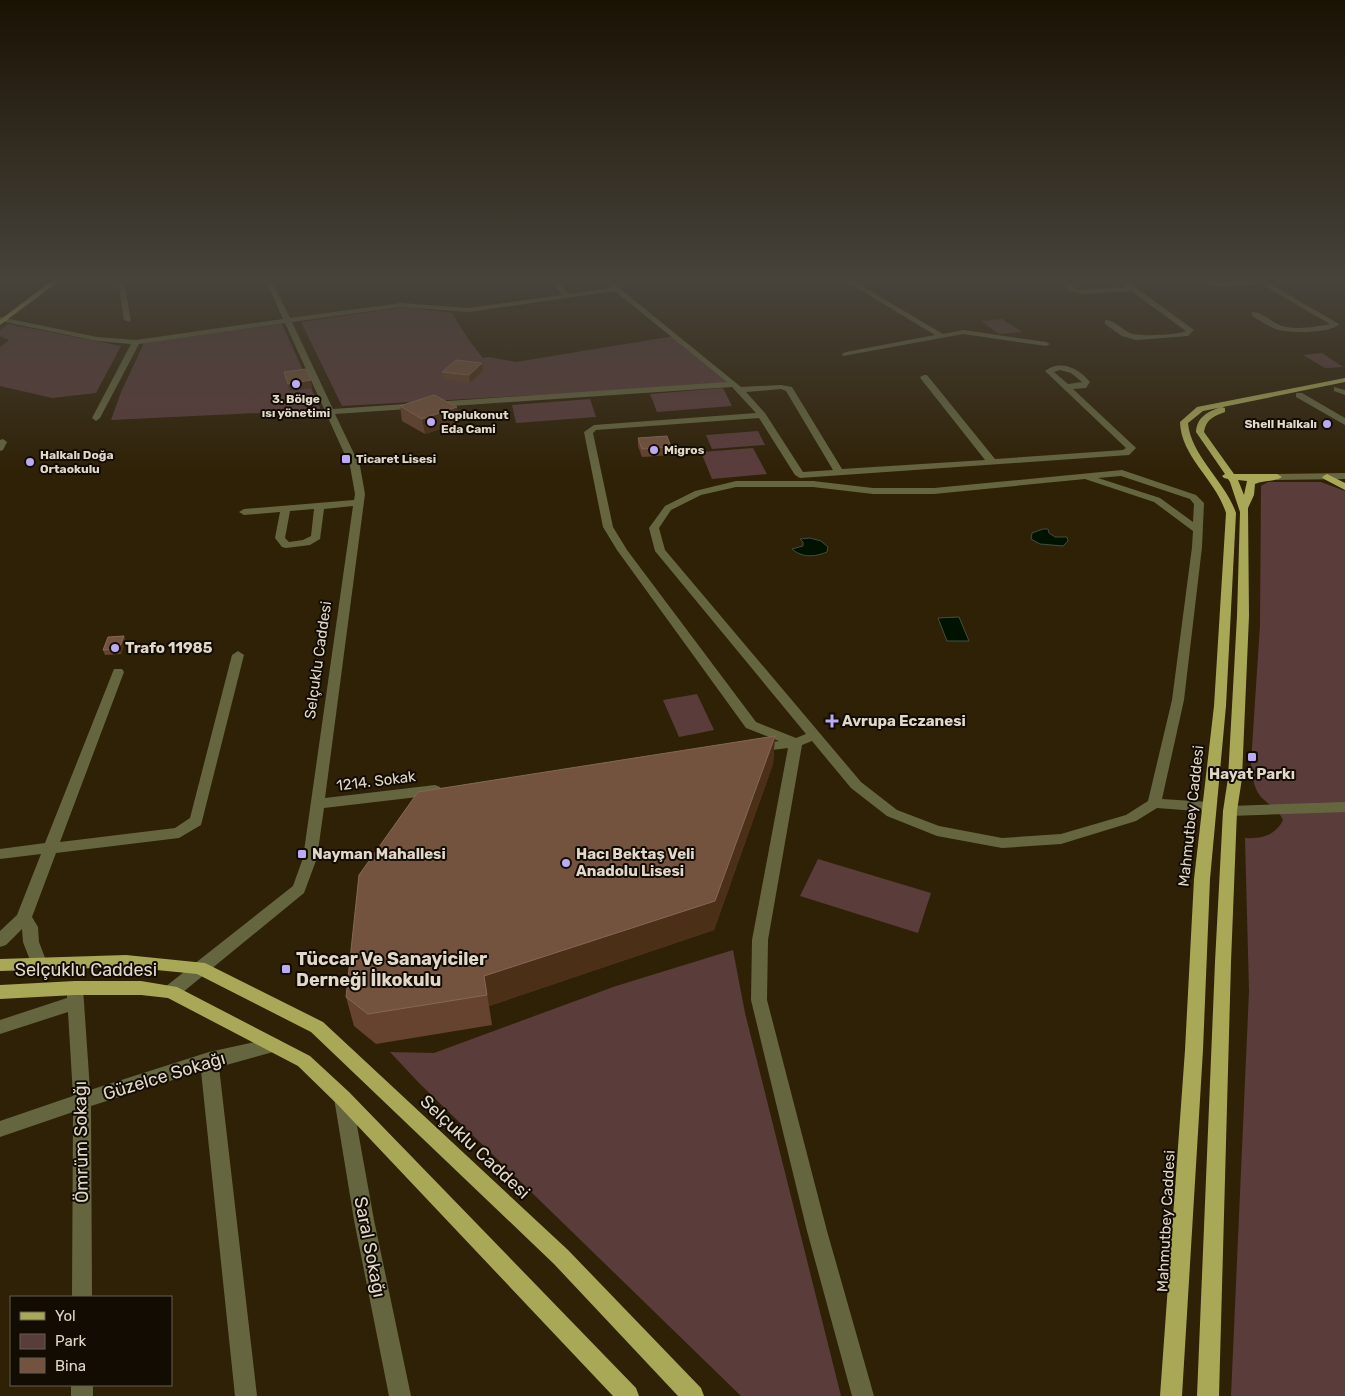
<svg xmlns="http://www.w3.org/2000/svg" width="1345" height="1396" font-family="Rubik,sans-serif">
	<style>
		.green { fill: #5a3c3b }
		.water { fill: #001300; stroke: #444e3c }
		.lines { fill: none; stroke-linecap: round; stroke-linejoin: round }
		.minor { fill: #656640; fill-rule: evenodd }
		.major { fill: #a8a857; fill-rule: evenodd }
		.wall { fill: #66432e }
		.shaded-wall { fill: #4b2f17 }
		.building { fill: #74533e; stroke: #856854 }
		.poi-dot { fill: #bcaaf5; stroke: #120c03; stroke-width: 2 }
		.labels { text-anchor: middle; stroke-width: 4; stroke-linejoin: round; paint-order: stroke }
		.far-poi-label { font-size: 12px; font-weight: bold; fill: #e2d8c9; stroke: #120c03; text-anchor: start }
		.poi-label { font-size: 15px; font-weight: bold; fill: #e2d8c9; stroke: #120c03; text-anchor: start }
		.street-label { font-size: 15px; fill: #e2d8c9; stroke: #120c03 }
		.near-poi-label { font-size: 18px; font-weight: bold; fill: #e2d8c9; stroke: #120c03; text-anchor: start }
		.near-street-label { font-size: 18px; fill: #e2d8c9; stroke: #120c03 }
	</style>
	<rect width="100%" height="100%" fill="#2f2106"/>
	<path class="green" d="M405 307 452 313 468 339 483 358 489 357 516 362 674 336 734 384 342 406 301 322Z
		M1002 319 1022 332 999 334 981 321Z
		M8 324 121 346 96 393 52 398 0 386V347L9 340 0 336V330Z
		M282 324 321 410 111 420 121 392 144 343Z
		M1322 353 1343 367 1325 368 1303 355Z
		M723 388 732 406 657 412 650 394Z
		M590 399 596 417 516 423 512 405Z
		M758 431 765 445 712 449 706 435Z
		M753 448 767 474 712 479 701 452Z
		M1268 482H1321L1345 491V1396H1231L1249 991 1245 838C1261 839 1275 836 1283 820 1278 809 1269 805 1261 797 1253 787 1252 775 1251 763L1260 625 1261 486Z
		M697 694 714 730 679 737 663 700Z
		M818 859 931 893 918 933 800 896Z
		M733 950 745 1013 841 1396H741L419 1083 390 1052 434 1053 616 986Z"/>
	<path class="water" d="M1043 529H1048L1049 533 1055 537H1067L1068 541 1063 546 1040 544 1031 539 1032 533Z
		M810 538 821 541 828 547 827 552C815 557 802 558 792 549L803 546V542L800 539Z
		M959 617 969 641H947L938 618Z"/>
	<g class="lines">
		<path class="minor" d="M118 279H124L131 322 124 320Z
			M265 279H271L290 318 401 303 469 308 562 295 549 279H556L569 294 611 288 601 279H608L741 387 781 385 792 387 842 469 985 460 921 379 920 377 924 375H927L995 459 1123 450 1126 448 1045 371C1061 359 1079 369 1090 382L1086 388 1073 389 1134 446 1136 448 1129 455 800 478 795 475 759 418 596 430 593 433 613 527 627 550 756 722 796 738 806 734 655 551 649 528 665 506 695 491 736 481H813L873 488H934L1122 470 1196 495 1204 503 1202 547 1184 700 1162 799 1209 802 1214 804 1216 807 1214 810 1209 812 1157 808 1136 821 1061 844 1002 848 937 836 887 816 851 788 812 741 802 745 768 940 767 1000 827 1231 874 1396H852L807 1231 751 1000 752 940 788 748 757 752 752 751 750 748 752 745 779 741 746 728 617 550 603 527 584 432 594 425 756 413 732 387 335 414 360 466 365 494 325 798 435 785 440 787 442 790 440 793 435 795 324 808 317 858 304 893 177 997 171 999 165 997 163 992 165 987 293 886 303 858 353 506 324 509 320 539 310 545 286 548 282 547 275 538 280 512 244 515 239 512 244 509 354 500 355 494 350 466 285 323 139 344 100 418 96 421 92 418 131 344 97 341 0 321V317L97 337 136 340 283 319ZM615 291 727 382 333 409 292 322 401 307 469 312ZM1060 370 1071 373 1082 382 1068 384 1054 372ZM781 389 786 391 833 470 803 472 765 413 746 392ZM1121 476 1190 499 1194 504 1193 522 1160 498 1098 478ZM1085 479 1154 502 1193 531 1192 547 1172 700 1148 801 1126 815 1061 834 1002 838 939 826 897 810 861 782 665 550 659 528 671 510 701 495 736 487H813L873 494H934ZM314 509 311 536 303 540 289 542 285 538 290 511Z
			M842 279H850L943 334 963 330 1046 342 1050 344 1046 346 963 334 843 356 842 354 846 352 935 335Z
			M1056 279C1067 279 1071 287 1081 290L1126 287 1116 279H1124L1194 330 1188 336 1136 340 1122 336 1105 324V320C1115 320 1122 330 1130 333 1140 337 1177 335 1186 331L1131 291 1081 294 1071 291Z
			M1195 279H1205L1217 283 1265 279V281L1339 324C1331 334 1285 334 1273 328 1266 325 1259 320 1252 316V312C1263 312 1272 323 1282 326 1295 330 1317 327 1330 324L1261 284 1216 287Z
			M1334 387 1345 390V395L1334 391Z
			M1296 393H1302L1345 418V425L1296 397Z
			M3 439 7 442 3 450 0 451V440Z
			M1345 473V479L1277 480 1272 477 1277 474Z
			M238 651 244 655 201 825 179 838 56 853 32 917 38 927 39 942 47 963 45 968 39 969 33 968 23 942 22 929 6 945 0 947V931L17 915 41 854 0 859V849L45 843 114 669H122L124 672 60 842 175 828 190 818 232 655Z
			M1345 802V812L1230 816 1225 814 1223 811 1225 808 1230 806Z
			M75 981 81 983 83 988 90 1090 209 1052 273 1038 279 1040 282 1045 279 1050 273 1052 219 1067 257 1396H235L201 1071 91 1106 92 1297H72L73 1112 0 1137V1121L73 1096 68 1012 0 1034V1020L67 998V988L69 983Z
			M343 1090 349 1092 352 1098 374 1220 411 1396H389L354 1220 334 1098 337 1092Z
			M71 1385H93V1396H71Z"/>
		<path class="major" d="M54 279H62L0 325V320Z
			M1325 279H1345V283Z
			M1345 378V382L1203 411 1188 423C1191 456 1225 481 1236 513L1226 706 1210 879 1203 1050 1182 1396H1160L1185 1050 1194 879 1214 706 1226 513C1216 480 1181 457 1180 422L1197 407Z
			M1222 407 1225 408V412C1214 416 1206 419 1204 432L1234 474H1277L1282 477C1275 482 1263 480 1255 484L1254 495 1248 508 1249 616 1242 778 1237 811 1231 962 1219 1396H1197L1215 962 1223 811 1228 778 1237 616 1240 512 1230 482 1228 479 1224 478 1222 476 1225 474 1196 432C1197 417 1208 411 1222 407ZM1238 480 1247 481 1244 495Z
			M1327 474 1345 483V490L1324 479 1322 477Z
			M126 955 205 963 323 1022 568 1250 701 1388 704 1396H678L554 1264 311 1032 197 974 126 967 0 971V959Z
			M75 981H141L177 987 310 1056 349 1092 636 1388 639 1396H613L337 1104 298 1066 168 998 141 995H75L0 999V985Z"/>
	</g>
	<path class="wall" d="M482 363 483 371 470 383 443 379 442 372Z
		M400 406 457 407 459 423 425 434 402 421Z
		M638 438 671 447V455L642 457 638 446Z
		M126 640 121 654 105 655 103 650Z
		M775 736 773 764 714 930 489 1006 492 1025 376 1044 354 1026 346 997Z"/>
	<path class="shaded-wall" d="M482 363 483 371 470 383 469 375Z
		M311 380 312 388 289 391 288 384Z
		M457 407 459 423 425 434 422 419Z
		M124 636 126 640 121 654 119 649Z
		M775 736 773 764 714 930 489 1006 484 976Z"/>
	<path class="building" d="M456 360 482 363 469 375 442 372Z
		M306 369 311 380 288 384 284 372Z
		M434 395 457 407 422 419 400 406Z
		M667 436 671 447 642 449 638 438Z
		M124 636 119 649 103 650 108 637Z
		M775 736 715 901 484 976 487 995 368 1014 346 997 359 875 418 792Z"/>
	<linearGradient id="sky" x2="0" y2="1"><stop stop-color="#1a1203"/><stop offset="0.59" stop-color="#47433b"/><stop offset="1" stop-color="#47433b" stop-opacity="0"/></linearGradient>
	<rect width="1345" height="475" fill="url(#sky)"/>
	<g class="poi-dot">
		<circle cx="296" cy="384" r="5"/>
		<circle cx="431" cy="422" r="5"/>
		<circle cx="1327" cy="424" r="5"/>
		<circle cx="654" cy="450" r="5"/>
		<rect x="341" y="454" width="10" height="10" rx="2.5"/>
		<circle cx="30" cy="462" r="5"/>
		<circle cx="115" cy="648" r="5"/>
		<path d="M829.5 713.5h5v5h5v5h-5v5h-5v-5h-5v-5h5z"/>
		<rect x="1247" y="752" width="10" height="10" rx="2.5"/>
		<rect x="297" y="849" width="10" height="10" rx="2.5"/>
		<circle cx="566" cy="863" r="5"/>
		<rect x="281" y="964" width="10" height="10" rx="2.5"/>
	</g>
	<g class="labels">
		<g class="far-poi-label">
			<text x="296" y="403" text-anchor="middle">3. Bölge<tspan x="296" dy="14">ısı yönetimi</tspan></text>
			<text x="441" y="419">Toplukonut<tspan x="441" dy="14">Eda Cami</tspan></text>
			<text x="1317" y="428" text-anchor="end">Shell Halkalı</text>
			<text x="664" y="454">Migros</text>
			<text x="40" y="459">Halkalı Doğa<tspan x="40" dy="14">Ortaokulu</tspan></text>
			<text x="356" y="463">Ticaret Lisesi</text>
		</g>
		<g class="poi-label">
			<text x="125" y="653">Trafo 11985</text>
			<text x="842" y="726">Avrupa Eczanesi</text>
			<text x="1252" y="779" text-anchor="middle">Hayat Parkı</text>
			<text x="312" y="859">Nayman Mahallesi</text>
			<text x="576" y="859">Hacı Bektaş Veli<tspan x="576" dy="17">Anadolu Lisesi</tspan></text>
		</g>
		<g class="street-label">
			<text transform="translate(318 660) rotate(-82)" y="5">Selçuklu Caddesi</text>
			<text transform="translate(376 781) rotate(-7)" y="5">1214. Sokak</text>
			<text transform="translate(1191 816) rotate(-84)" y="5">Mahmutbey Caddesi</text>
			<text transform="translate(1166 1221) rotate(-87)" y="5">Mahmutbey Caddesi</text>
		</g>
		<g class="near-poi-label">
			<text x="296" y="965">Tüccar Ve Sanayiciler<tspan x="296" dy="21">Derneği İlkokulu</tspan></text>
		</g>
		<g class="near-street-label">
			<text x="86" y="976">Selçuklu Caddesi</text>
			<text transform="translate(164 1076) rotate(-17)" y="6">Güzelce Sokağı</text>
			<text transform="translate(81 1142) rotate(-91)" y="6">Ömrüm Sokağı</text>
			<text transform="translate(475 1147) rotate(43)" y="6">Selçuklu Caddesi</text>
			<text transform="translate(370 1247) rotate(79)" y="6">Saral Sokağı</text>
		</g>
	</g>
	<rect x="10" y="1296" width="162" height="90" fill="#120c03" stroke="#655e52"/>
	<rect x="20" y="1312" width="25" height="8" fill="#a8a857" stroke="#655e52"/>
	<text x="55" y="1321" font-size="15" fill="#e2d8c9">Yol</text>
	<rect x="20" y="1334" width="25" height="15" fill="#5a3c3b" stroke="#655e52"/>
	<text x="55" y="1346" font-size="15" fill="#e2d8c9">Park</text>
	<rect x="20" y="1358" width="25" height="15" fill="#74533e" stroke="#655e52"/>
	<text x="55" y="1371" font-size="15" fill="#e2d8c9">Bina</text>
</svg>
